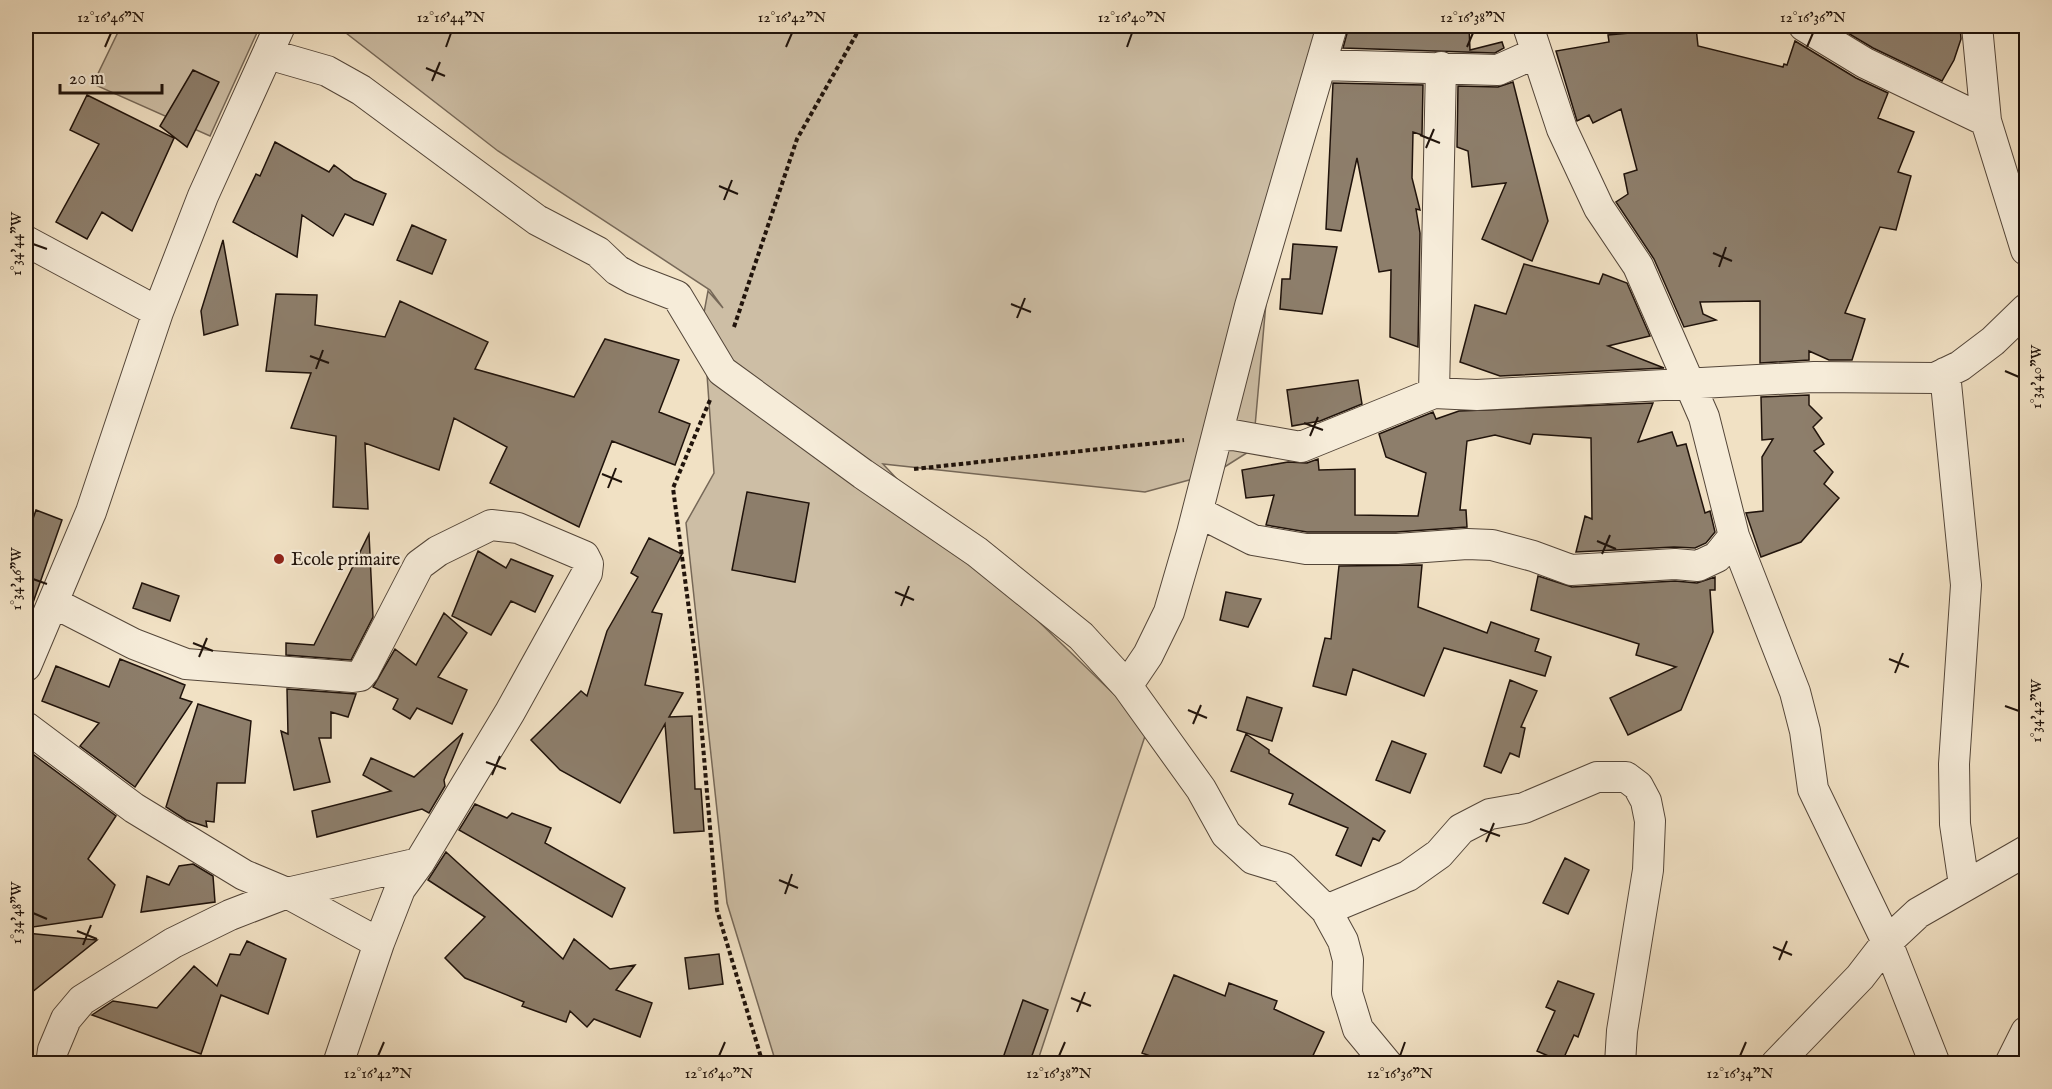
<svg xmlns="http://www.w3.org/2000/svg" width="2052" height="1089" font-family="'IM FELL English',serif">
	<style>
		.green { fill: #cdbea5; stroke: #766858; stroke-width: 1.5 }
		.building { fill: #8d7e6b; stroke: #20130b; stroke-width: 1.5 }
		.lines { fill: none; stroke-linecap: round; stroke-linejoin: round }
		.street-casing { stroke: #544639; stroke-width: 32 }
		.path { stroke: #20130b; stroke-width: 4; stroke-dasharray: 4.5 3; stroke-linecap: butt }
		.street { stroke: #f6ecd9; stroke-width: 30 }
		.ticks { fill: none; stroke: #20130b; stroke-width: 2 }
		.poi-dot { fill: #8f2418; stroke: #f6ecd9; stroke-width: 2 }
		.labels { text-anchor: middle; stroke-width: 4.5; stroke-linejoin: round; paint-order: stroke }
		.poi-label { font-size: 18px; fill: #20130b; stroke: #f6ecd9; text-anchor: start }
		.neatline { fill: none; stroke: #20130b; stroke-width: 2 }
		.ticks-label { font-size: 15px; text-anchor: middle; fill: #20130b }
	</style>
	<rect width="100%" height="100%" fill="#f1e1c4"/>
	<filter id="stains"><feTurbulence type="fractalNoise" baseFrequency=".00333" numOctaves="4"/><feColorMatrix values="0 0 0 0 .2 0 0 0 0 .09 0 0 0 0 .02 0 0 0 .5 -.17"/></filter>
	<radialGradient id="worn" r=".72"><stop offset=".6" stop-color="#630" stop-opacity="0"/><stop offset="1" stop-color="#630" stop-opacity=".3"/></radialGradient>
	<path class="green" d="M121 26H260L210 136 93 84Z
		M337 26H1336L1270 258 1253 449 1215 473 1145 492 883 464 953 539 1148 727 1037 1063H776L727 903 686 523 714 473 703 318 708 291 723 308 710 290 498 151Z"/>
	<path class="building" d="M1349 26H1469L1470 50 1502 42 1504 48 1495 53 1343 48Z
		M1836 26H1960L1961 39 1954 60 1942 81 1873 48Z
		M1696 27 1698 46 1783 67 1784 64 1787 65 1795 41 1856 78 1888 93 1878 118 1914 132 1898 172 1911 176 1896 230 1880 227 1845 313 1865 319 1852 360H1829L1809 351V360L1760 363V301L1700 302 1703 314 1716 320 1684 327 1654 259 1616 202 1628 194 1624 174 1637 170 1621 109 1593 123 1589 115 1577 121 1556 51 1609 42 1608 35Z
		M193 70 219 82 187 147 160 126Z
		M1513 82 1548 221 1532 261 1482 239 1506 183 1472 187 1468 151 1457 147 1458 86 1498 87Z
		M1333 83 1423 85 1422 135 1413 132 1412 178 1420 210 1416 209 1420 233 1418 347 1390 337 1391 270 1379 272 1357 158 1341 231 1326 229Z
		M87 95 174 138 132 231 102 212 87 239 56 222 99 144 70 130Z
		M275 142 329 172 334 165 354 180 386 194 373 225 345 214 333 236 302 215 297 257 233 222 256 174 260 176Z
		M412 225 446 240 432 274 397 260Z
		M223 240 238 325 204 335 201 311Z
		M1293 244 1337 247 1322 314 1280 309 1282 279H1290Z
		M1524 264 1599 284 1603 274 1627 283 1650 336 1608 346 1664 368 1500 376 1460 362 1475 305 1506 314Z
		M276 294 317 295 315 325 385 337 400 301 488 342 475 369 574 397 605 339 679 360 659 412 690 424 675 465 612 441 579 527 490 483 507 447 454 418 439 470 365 443 368 509 333 507 336 436 291 428 311 373 266 371Z
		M1358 380 1362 404 1320 421 1292 426 1287 390Z
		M1809 395V405L1822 418 1813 427 1824 444 1814 451 1833 472 1824 484 1839 498 1801 542 1761 557 1746 513 1763 511 1762 457 1773 439 1762 440 1761 397Z
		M1653 403 1638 442 1672 432 1677 446 1686 444 1705 513 1710 511 1715 532 1706 543 1695 548 1674 547 1576 552 1585 516 1592 519 1591 438 1533 434 1530 444 1495 435 1467 441 1460 510H1466L1467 527 1396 532H1307L1266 525 1274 495 1246 498 1242 470 1288 462 1307 463 1318 459 1319 470 1355 469V515L1418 516 1426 473 1386 457 1379 434 1433 412 1436 419 1459 411Z
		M747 492 809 503 795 582 732 570Z
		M36 510 62 520 29 614 26 613V539Z
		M369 534 373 617 351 660 286 655V643L314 645Z
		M649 538 682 554 652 612 662 614 645 685 683 693 669 717 692 716 695 789H701L704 831 674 833 665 724 620 803 560 770 531 740 581 691 587 696 607 631 638 577 631 573Z
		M478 551 506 568 511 559 553 576 535 612 511 601 491 635 452 616Z
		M1422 565 1418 607 1487 633 1491 622 1539 639 1535 651 1551 657 1545 676 1444 648 1424 696 1353 669 1346 695 1313 686 1325 638 1331 639 1339 566Z
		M1538 576 1572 587 1675 581 1697 583 1715 577V590H1710L1713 632 1681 710 1628 735 1610 698 1676 667 1636 655 1639 644 1531 610Z
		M142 583 179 596 170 621 133 608Z
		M1226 592 1261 599 1248 627 1220 620Z
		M444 613 467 633 438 677 467 690 452 724 417 708 410 719 393 709 398 699 373 687 395 649 416 665Z
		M120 659 185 685 180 698 192 702 135 787 80 746 99 723 42 701 56 666 109 687Z
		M1510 680 1537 691 1521 727 1525 728 1519 757 1510 753 1501 773 1484 766Z
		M287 689 356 694 348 717 331 712V738H319L330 782 294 790 281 731 288 734Z
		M1247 697 1282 708 1272 741 1237 730Z
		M198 704 251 721 245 783H217L214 822 206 821 207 827 186 820 166 807Z
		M463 733 444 780 445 786 429 813 422 809 317 837 312 811 391 791 363 775 371 758 414 777Z
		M1246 734 1269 750V753L1385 831 1379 841 1373 838 1361 866 1336 855 1348 828 1289 804 1293 794 1231 771Z
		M1392 741 1426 754 1410 793 1376 780Z
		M26 749 116 816 88 859 115 885 102 917 26 928Z
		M475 804 507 818 512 813 551 828 545 843 625 888 612 917 459 830Z
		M446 852 563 959 574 939 610 969 635 965 616 990 652 1003 640 1037 594 1019 587 1027 570 1011 566 1022 522 1006 524 1002 465 978 445 958 485 917 428 880Z
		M1565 858 1589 870 1568 914 1543 903Z
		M193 864 213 876 215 902 141 912 147 876 169 885 179 866Z
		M26 933 97 940 26 997Z
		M247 941 286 959 268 1014 221 995 201 1054 92 1015 113 1001 157 1008 194 966 217 986 230 954 240 955Z
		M719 954 723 984 689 989 685 958Z
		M1174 975 1225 996 1229 983 1277 1001 1274 1009 1324 1032 1309 1064H1172L1142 1053Z
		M1558 981 1594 994 1578 1037 1574 1035 1562 1062 1537 1051 1555 1011 1546 1007Z
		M1023 1000 1048 1010 1029 1064 1003 1058Z"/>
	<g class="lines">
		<g class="street-casing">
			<path id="street" d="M1528 26 1562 129 1599 208 1638 266 1704 417 1734 536 1795 692 1805 731 1813 789 1887 942 1935 1064
				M1804 26 1865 63 1986 121
				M1977 26 1986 121 2026 250
				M268 54 327 71 361 90 537 220 598 252 617 270 633 279 677 296 722 371 863 474 977 552 1081 636 1127 686 1201 789 1226 834 1253 859 1283 868 1326 910 1343 941 1348 960 1347 993 1358 1029 1387 1064
				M1321 65 1498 70 1536 53
				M26 241 158 312
				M1945 373 1966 585 1954 764 1955 824 1964 885
				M1434 393 1441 67
				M1218 436 1233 435 1301 447 1434 393 1477 395 1814 377 1935 378 1960 366 1993 341 2026 309
				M1198 512 1253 540 1306 549H1397L1467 544 1492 545 1533 556 1571 570 1675 564 1698 566 1717 557 1734 536
				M54 603 134 644 186 664 353 677 360 676 364 671 419 565 438 551 491 525 518 528 584 556 588 564 587 573 510 712 419 863 400 889 379 943 338 1064
				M26 666 91 512 158 312 203 196 280 26
				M1127 686 1148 655 1169 612 1192 533 1250 306 1332 26
				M26 727 134 808 244 875 287 893 379 943
				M1326 910 1408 876 1439 854 1461 829 1490 814 1524 808 1597 777H1626L1638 786 1646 801 1650 821 1648 870 1622 1031 1620 1064
				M51 1064 53 1050 66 1019 82 1000 173 943 230 915 287 893 419 863
				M1776 1064 1860 977 1887 942 1918 913 2026 851
				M2010 1064 2026 1032"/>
		</g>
		<path class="path" d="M734 327 797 139 861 26
			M710 400 673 488 696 663 717 910 763 1064
			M914 469 1184 440"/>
		<use href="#street" class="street"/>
	</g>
	<path class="ticks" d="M105 47 111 33M446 47 451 33M786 47 792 33M1127 47 1132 33M1467 47 1473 33M1807 47 1813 33M426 68 445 76M432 81 440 62M1420 135 1440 143M1426 148 1434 129M719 186 738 194M724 200 732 180M33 244 47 249M1713 253 1732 261M1719 267 1726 247M1011 304 1031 312M1017 318 1025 298M310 356 329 363M316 369 323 350M2005 371 2019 377M1304 423 1323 430M1310 436 1318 417M602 474 622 482M608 488 616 468M1597 541 1616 549M1602 554 1610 535M33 579 47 584M895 592 914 600M901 606 909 586M193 643 213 651M199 657 207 638M1889 659 1909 667M1895 673 1903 653M2005 706 2019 711M1188 710 1207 718M1193 724 1201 705M486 762 506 769M492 775 500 756M1480 829 1500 836M1486 842 1494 823M779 880 798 888M785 894 792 874M33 913 47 919M77 931 97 939M83 945 91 925M1773 947 1792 955M1779 960 1787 941M1071 998 1091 1006M1077 1012 1085 992M378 1056 384 1042M719 1056 725 1042M1059 1056 1065 1042M1400 1056 1405 1042M1740 1056 1746 1042"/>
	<circle class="poi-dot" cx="279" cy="559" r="6"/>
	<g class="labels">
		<g class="poi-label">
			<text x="291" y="565">Ecole primaire</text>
		</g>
	</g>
	<rect width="2052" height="1089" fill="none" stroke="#f1e1c4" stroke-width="66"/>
	<path d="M60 84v9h102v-9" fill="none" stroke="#20130b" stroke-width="3"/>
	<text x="69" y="84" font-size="18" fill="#20130b" stroke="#f6ecd9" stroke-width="4.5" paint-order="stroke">20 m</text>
	<rect x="33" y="33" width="1986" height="1023" class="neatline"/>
	<g class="ticks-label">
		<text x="111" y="22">12°16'46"N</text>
		<text x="451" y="22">12°16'44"N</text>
		<text x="792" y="22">12°16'42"N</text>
		<text x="1132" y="22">12°16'40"N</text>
		<text x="1473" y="22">12°16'38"N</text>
		<text x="1813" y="22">12°16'36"N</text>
		<text transform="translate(16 244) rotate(-90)" y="5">1°34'44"W</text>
		<text transform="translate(2036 377) rotate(-90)" y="5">1°34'40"W</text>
		<text transform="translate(16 579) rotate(-90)" y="5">1°34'46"W</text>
		<text transform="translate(2036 711) rotate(-90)" y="5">1°34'42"W</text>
		<text transform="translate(16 913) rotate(-90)" y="5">1°34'48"W</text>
		<text x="378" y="1078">12°16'42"N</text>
		<text x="719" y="1078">12°16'40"N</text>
		<text x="1059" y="1078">12°16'38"N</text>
		<text x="1400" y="1078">12°16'36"N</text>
		<text x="1740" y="1078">12°16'34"N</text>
	</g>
	<rect width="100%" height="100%" filter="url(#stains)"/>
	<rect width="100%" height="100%" fill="url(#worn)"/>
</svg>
